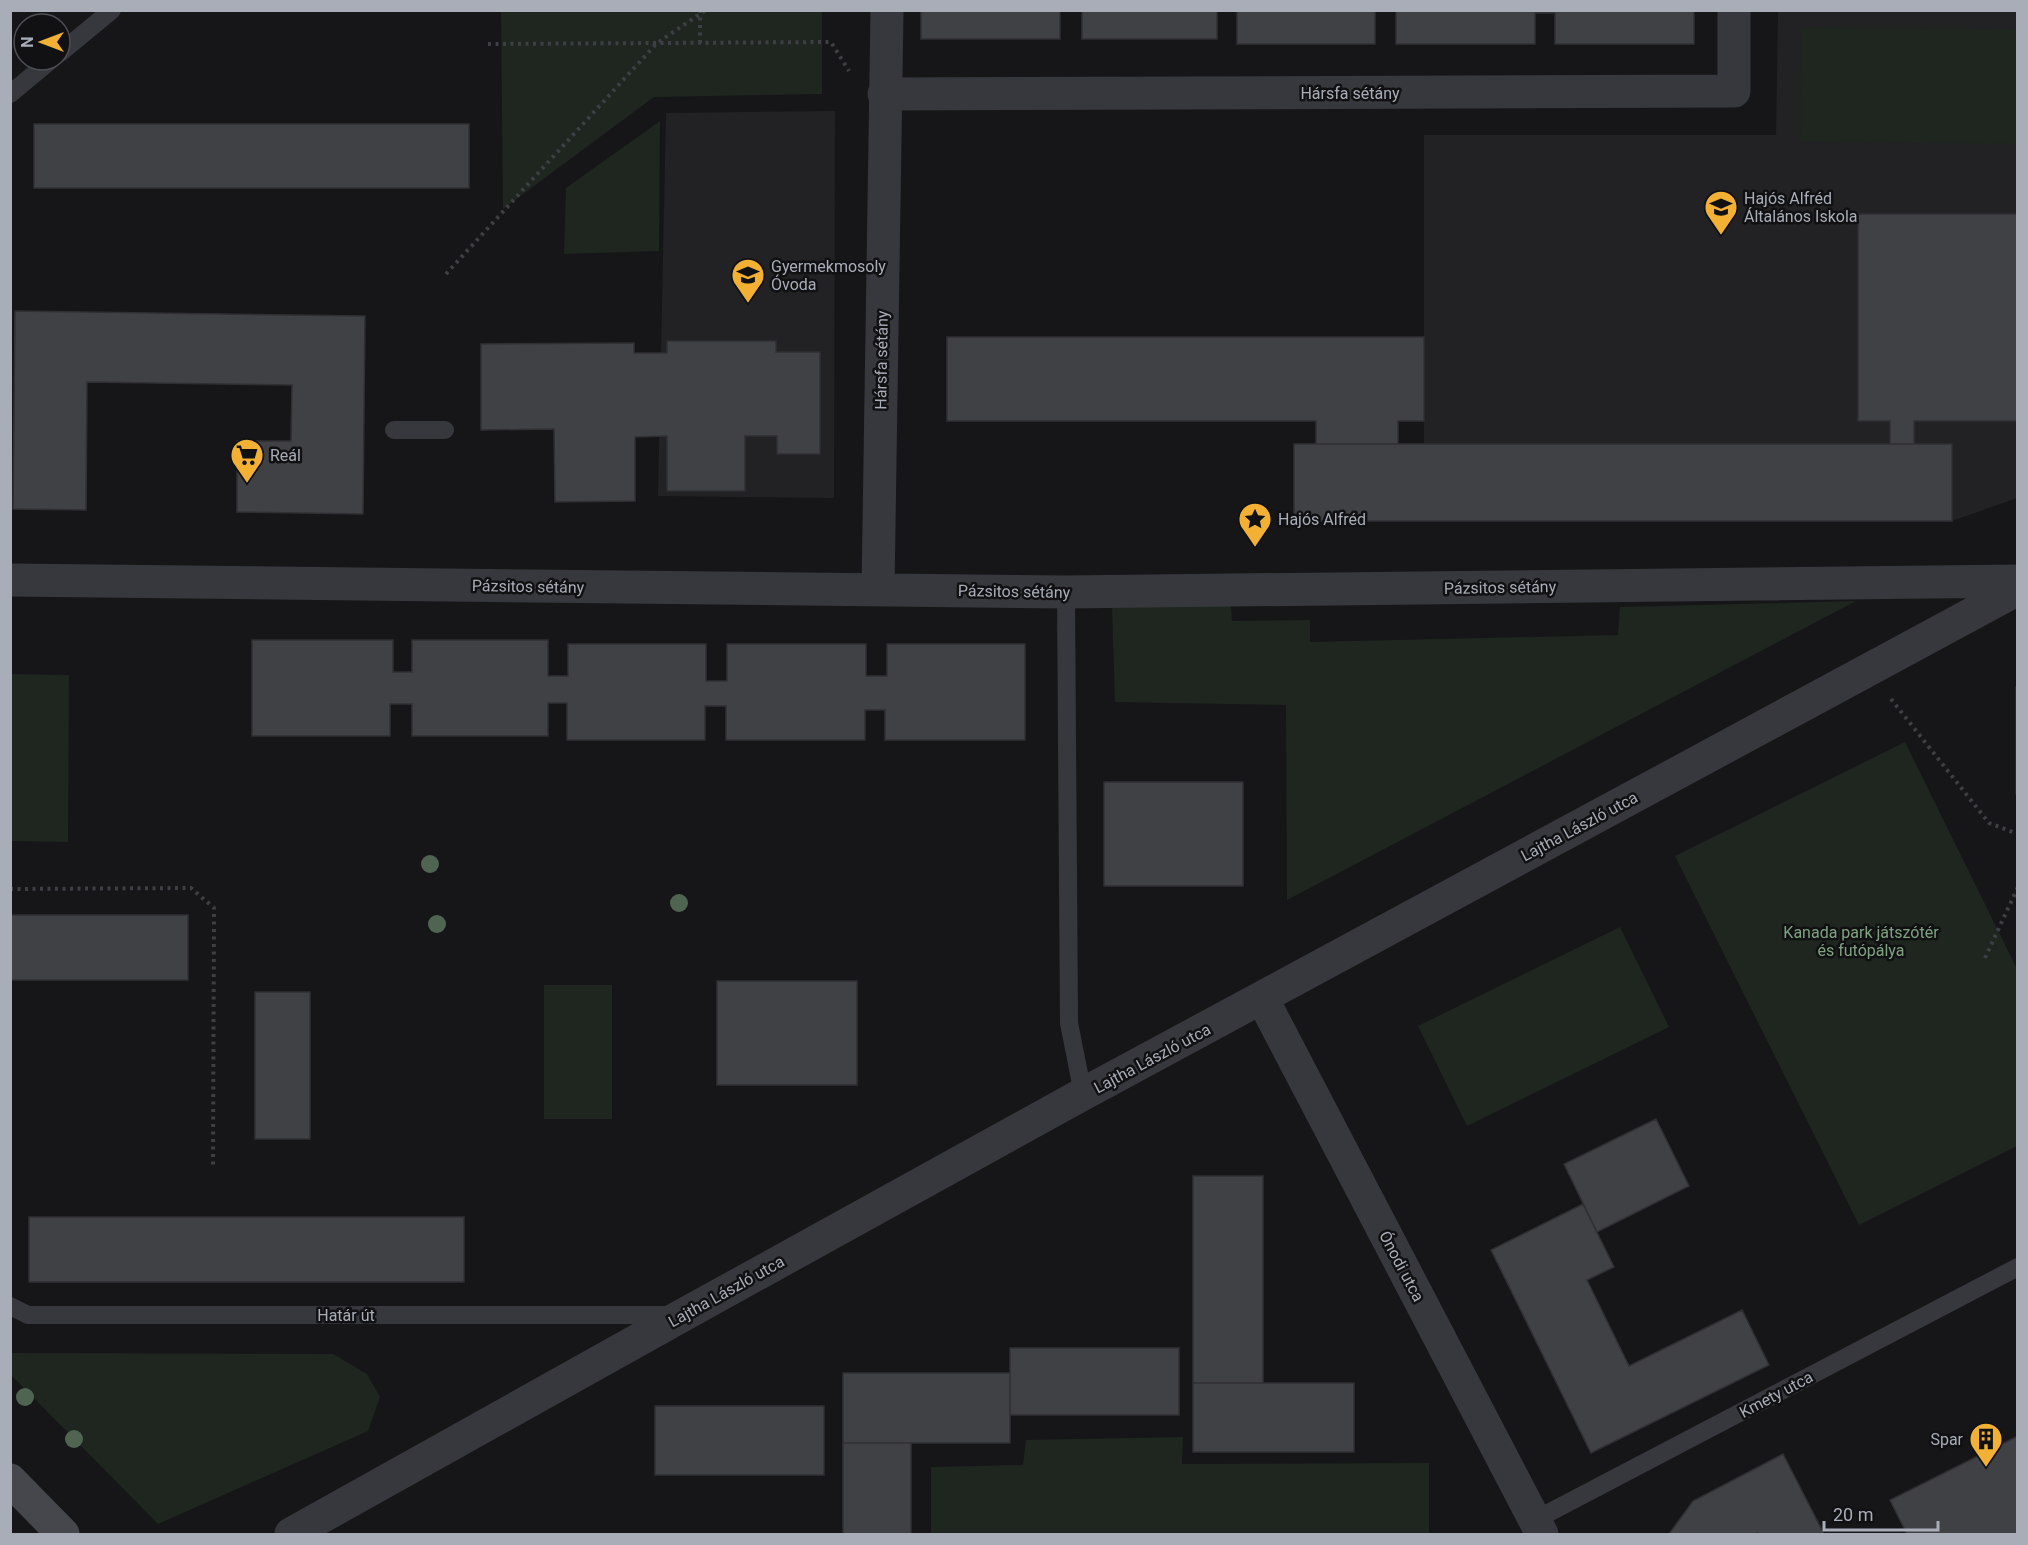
<svg xmlns="http://www.w3.org/2000/svg" width="2028" height="1545" font-family="Roboto,sans-serif">
	<style>
		.built { fill: #222225 }
		.green { fill: #1e261f }
		.building { fill: #404145; stroke: #303034; stroke-width: 1.5 }
		.lines { fill: none; stroke-linecap: round; stroke-linejoin: round }
		.path { stroke: #3d3f44; stroke-width: 4; stroke-dasharray: 3 4.5; stroke-linecap: butt }
		.service { stroke: #37383d; stroke-width: 18 }
		.minor { stroke: #37383d; stroke-width: 33 }
		.secondary { stroke: #45474d; stroke-width: 33 }
		.tree { fill: #506452 }
		.labels { text-anchor: middle; stroke-width: 5; stroke-linejoin: round; paint-order: stroke }
		.street-label { font-size: 16px; fill: #a8adb8; stroke: #111113 }
		.poi-label { font-size: 16px; fill: #a8adb8; stroke: #111113; text-anchor: start }
		.park-label { font-size: 16px; fill: #7fa381; stroke: #111113 }
	</style>
	<rect width="100%" height="100%" fill="#161618"/>
	<path class="built" d="M1778 11H2017V498L1952 521H1424V135H1776Z
		M835 111 834 498 658 496 666 113Z"/>
	<path class="green" d="M501 11H822V94L654 97 503 209Z
		M1801 27 2017 29V144L1800 142Z
		M660 121 659 251 564 254 566 188Z
		M1856 601 1287 900 1286 705 1115 702 1112 606H1231L1232 621 1310 620V642L1618 635 1620 607Z
		M11 674 69 675 68 842 11 841Z
		M1905 742 2017 969V1146L1859 1225 1675 856Z
		M1620 927 1669 1027 1467 1126 1418 1026Z
		M544 985H612V1119H544Z
		M10 1353 333 1354 367 1374 380 1397 368 1431 158 1524 11 1375Z
		M1183 1437 1182 1464 1429 1463V1534H931V1467L1023 1465 1026 1440Z"/>
	<path class="building" d="M921 10H1060V39H921Z
		M1082 10H1217V39H1082Z
		M1237 10H1375V44H1237Z
		M1396 10H1694V44H1555V13H1535V44H1396Z
		M34 124H469V188H34Z
		M1858 214H2018V421H1914V444H1890V421H1858Z
		M15 311 365 316 363 514 237 512V441H291L292 385 87 382 86 510 13 509Z
		M947 337H1424V421H1398V444H1316V421H947Z
		M667 341H776V352H820V454H777V436H745V491H667V436L635 437V501L555 502 554 429 481 430V344L634 343V353H667Z
		M1294 444H1952V521H1294Z
		M252 640H393V672H412V640H548V676H568V644H706V681H727V644H866V676H887V644H1025V740H885V710H865V740H726V706H705V740H567V703H548V736H412V704H390V736H252Z
		M2016 687H2018V794H2016Z
		M1104 782H1243V886H1104Z
		M10 915H188V980H10Z
		M717 981H857V1085H717Z
		M255 992H310V1139H255Z
		M1656 1119 1689 1186 1597 1232 1564 1164Z
		M1193 1176H1263V1383H1193Z
		M1583 1204 1614 1267 1587 1280 1629 1366 1742 1310 1769 1365 1591 1453 1491 1250Z
		M29 1217H464V1282H29Z
		M1010 1348H1179V1415H1010Z
		M843 1373H1010V1443H843Z
		M1193 1383H1354V1452H1193Z
		M655 1406H824V1475H655Z
		M2018 1436V1534H1907L1890 1500Z
		M843 1443H911V1534H843Z
		M1783 1454 1824 1534H1759L1758 1533 1754 1534H1669L1693 1501Z"/>
	<g class="lines">
		<path class="path" d="M700 43V10
			M488 44 831 42 849 71
			M446 274 657 43 706 10
			M1891 699 1989 823 2018 834
			M10 889 191 888 214 908 213 1168
			M1985 958 2018 887"/>
		<path class="service" d="M60 53 112 10
			M10 94 51 60
			M394 430H445
			M1066 592 1069 1023 1083 1094
			M10 1306 28 1315H673
			M1535 1520 2018 1267"/>
		<path class="minor" d="M884 94 1734 91V10
			M10 580 1066 592 2018 581
			M878 590 887 10
			M1262 998 1542 1534
			M291 1534 683 1315 1083 1094 2018 589"/>
		<path class="secondary" d="M10 1480 63 1534"/>
	</g>
	<g class="tree">
		<circle cx="430" cy="864" r="9"/>
		<circle cx="679" cy="903" r="9"/>
		<circle cx="437" cy="924" r="9"/>
		<circle cx="25" cy="1397" r="9"/>
		<circle cx="74" cy="1439" r="9"/>
	</g>
	<defs>
		<g id="school-pin" transform="scale(1.725)"><path d="M0 17L-7.5 6A9.5 9.5 0 1 1 7.5 6Z" fill="#f2b134" stroke="#111113"/><path d="M0-5L7-2L0 1L-7-2ZM-4 1L0 2.5L4 1V4Q0 6-4 4Z" fill="#111"/></g>
		<g id="supermarket-pin" transform="scale(1.725)"><path d="M0 17L-7.5 6A9.5 9.5 0 1 1 7.5 6Z" fill="#f2b134" stroke="#111113"/><path d="M-6-5.5h2.5l.6 2H6L4.5 2H-2.5L-4.4-4H-6ZM-1.5 3.2a1.3 1.3 0 1 0 .1 0ZM3 3.2a1.3 1.3 0 1 0 .1 0Z" fill="#111"/></g>
		<g id="sight-pin" transform="scale(1.725)"><path d="M0 17L-7.5 6A9.5 9.5 0 1 1 7.5 6Z" fill="#f2b134" stroke="#111113"/><path d="M0-6L1.8-2.2L6-1.7L2.9 1.2L3.7 5.4L0 3.3L-3.7 5.4L-2.9 1.2L-6-1.7L-1.8-2.2Z" fill="#111"/></g>
		<g id="building-pin" transform="scale(1.725)"><path d="M0 17L-7.5 6A9.5 9.5 0 1 1 7.5 6Z" fill="#f2b134" stroke="#111113"/><path d="M-4-6H4V6H1V3H-1V6H-4ZM-2.5-4.3h1.7v1.8h-1.7ZM.8-4.3h1.7v1.8H.8ZM-2.5-1h1.7V.8h-1.7ZM.8-1h1.7V.8H.8Z" fill="#111"/></g>
	</defs>
	<g fill-rule="evenodd">
		<use href="#school-pin" x="1721" y="207"/>
		<use href="#school-pin" x="748" y="275"/>
		<use href="#supermarket-pin" x="247" y="455"/>
		<use href="#sight-pin" x="1255" y="519"/>
		<use href="#building-pin" x="1986" y="1439"/>
	</g>
	<g class="labels">
		<g class="street-label">
			<text x="1350" y="99">Hársfa sétány</text>
			<text transform="translate(881 360) rotate(-89)" y="6">Hársfa sétány</text>
			<text transform="translate(528 586) rotate(1)" y="6">Pázsitos sétány</text>
			<text transform="translate(1500 587) rotate(-1)" y="6">Pázsitos sétány</text>
			<text transform="translate(1014 591) rotate(1)" y="6">Pázsitos sétány</text>
			<text transform="translate(1579 826) rotate(-28)" y="6">Lajtha László utca</text>
			<text transform="translate(1152 1058) rotate(-28)" y="6">Lajtha László utca</text>
			<text transform="translate(1402 1266) rotate(62)" y="6">Ónodi utca</text>
			<text transform="translate(726 1291) rotate(-29)" y="6">Lajtha László utca</text>
			<text x="346" y="1321">Határ út</text>
			<text transform="translate(1776 1394) rotate(-28)" y="6">Kmety utca</text>
		</g>
		<g class="poi-label">
			<text x="1744" y="204">Hajós Alfréd<tspan x="1744" dy="18">Általános Iskola</tspan></text>
			<text x="771" y="272">Gyermekmosoly<tspan x="771" dy="18">Óvoda</tspan></text>
			<text x="270" y="461">Reál</text>
			<text x="1278" y="525">Hajós Alfréd</text>
			<text x="1963" y="1445" text-anchor="end">Spar</text>
		</g>
		<g class="park-label">
			<text x="1861" y="938">Kanada park játszótér<tspan x="1861" dy="18">és futópálya</tspan></text>
		</g>
	</g>
	<rect width="2028" height="1545" fill="none" stroke="#a8adb8" stroke-width="24"/>
	<g transform="translate(42 42) rotate(270)"><circle r="28" fill="#111113" stroke="#4d4f55" stroke-width="1.5"/>
	<path d="M0-4.5L10 22L0 15L-10 22Z" fill="#f2b134"/>
	<text y="-9" font-size="16" font-weight="bold" text-anchor="middle" fill="#a8adb8">N</text>
	</g>
	<path d="M1824 1521v9h114v-9" fill="none" stroke="#a8adb8" stroke-width="3"/>
	<text x="1833" y="1521" font-size="18" fill="#a8adb8" stroke="#111113" stroke-width="4.5" paint-order="stroke">20 m</text>
</svg>
